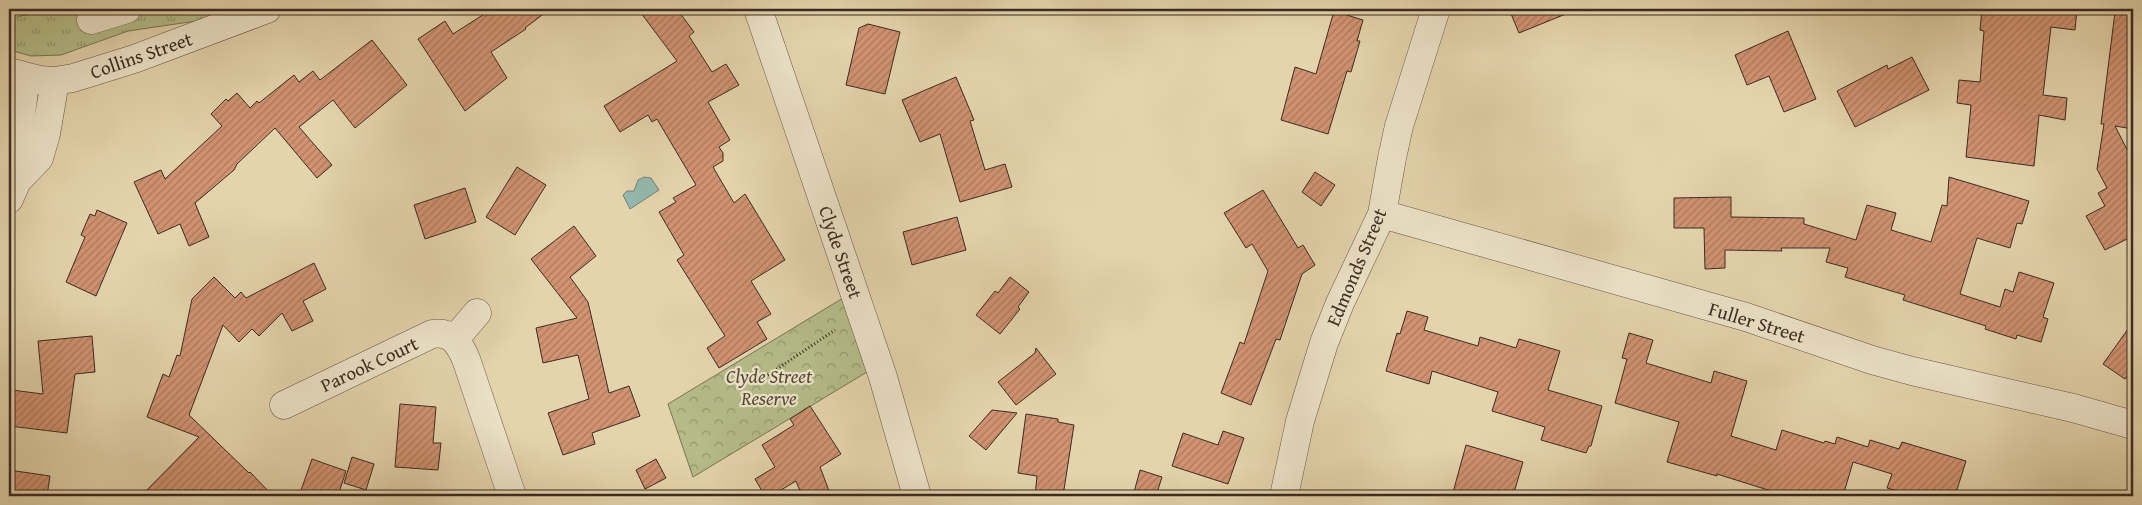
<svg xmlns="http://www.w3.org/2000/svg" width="2142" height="505" font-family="'Gentium Book Plus',serif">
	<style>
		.grass { fill: url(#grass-tufts); stroke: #787456 }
		.park { fill: url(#park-crowns); stroke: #787456 }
		.water { fill: #95b8ae; stroke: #718076 }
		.building { fill: url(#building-hatch); stroke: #3b2b23 }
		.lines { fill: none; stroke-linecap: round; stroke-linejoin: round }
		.minor-casing { stroke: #655545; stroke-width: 29 }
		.path { stroke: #3b2b23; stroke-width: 3; stroke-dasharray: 1 2.5; stroke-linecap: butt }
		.minor { stroke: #ede3c9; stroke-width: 28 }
		.labels { text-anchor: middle; stroke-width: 4.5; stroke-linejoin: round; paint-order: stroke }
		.street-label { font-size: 19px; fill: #3b2b23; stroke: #ede3c9 }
		.park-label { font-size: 19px; font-style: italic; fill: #534837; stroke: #ede3c9 }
	</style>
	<defs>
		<pattern id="grass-tufts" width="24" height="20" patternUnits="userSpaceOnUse" patternTransform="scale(1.25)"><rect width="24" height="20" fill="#b5bc89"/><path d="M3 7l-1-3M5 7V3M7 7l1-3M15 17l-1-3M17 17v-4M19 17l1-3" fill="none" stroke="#949970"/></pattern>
		<pattern id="park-crowns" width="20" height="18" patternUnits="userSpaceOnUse" patternTransform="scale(1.25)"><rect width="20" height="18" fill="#b5bc89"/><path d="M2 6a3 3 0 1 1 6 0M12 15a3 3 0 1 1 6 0" fill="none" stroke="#949970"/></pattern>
		<pattern id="building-hatch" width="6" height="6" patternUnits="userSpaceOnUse" patternTransform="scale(1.25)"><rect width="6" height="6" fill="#d19372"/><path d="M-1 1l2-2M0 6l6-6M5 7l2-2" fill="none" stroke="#ab785d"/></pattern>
	</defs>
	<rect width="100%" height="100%" fill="#e4d4ac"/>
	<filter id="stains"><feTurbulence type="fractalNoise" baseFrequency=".004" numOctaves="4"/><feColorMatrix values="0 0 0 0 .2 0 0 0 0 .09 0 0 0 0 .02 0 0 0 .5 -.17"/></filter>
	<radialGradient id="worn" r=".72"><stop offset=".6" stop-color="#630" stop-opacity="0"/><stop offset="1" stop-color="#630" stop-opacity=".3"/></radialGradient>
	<path class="grass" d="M49 9H100L89 28 147 9H220L210 16 196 21 128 31 61 55 31 56 9 50V19Z"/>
	<path class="park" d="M843 298 867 372 693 477 668 404Z"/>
	<path class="water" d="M644 177 651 178 659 190 630 209 623 195 627 191H634L638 180Z"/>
	<path class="building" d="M492 9H550L525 28 526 29 491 52 507 78 465 111 418 39 445 21 453 34Z
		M638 9H677L694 32 689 36 712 72 726 64 739 85 708 102 730 140 719 147 723 153V161L713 167 734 203 745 194 785 260 751 281 771 314 757 322 767 339 719 368 707 348 725 336 677 260 684 255 659 212 676 202 673 198 696 185 657 119 652 122 648 115 620 132 604 106 677 61Z
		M1509 9H1578L1519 33Z
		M1982 9H2077L2075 30 2051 27 2043 95 2067 98 2065 120 2039 115 2034 166 1966 157 1971 105 1957 103 1959 80 1980 82 1984 31 1980 30Z
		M1334 11 1363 20 1357 41H1360L1351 72 1347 71 1328 134 1281 120 1295 67 1316 74Z
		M2115 12 2133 14V129L2115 126 2133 161V236L2105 250 2086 216 2105 206 2098 193 2107 188 2097 169 2104 124H2101Z
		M868 24 900 32 885 94 846 85 859 28Z
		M1788 31 1816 99 1784 112 1769 76 1747 85 1735 55Z
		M372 40 407 85 355 128 333 100 299 127 332 165 317 178 275 128 237 164 234 170 195 203 209 237 189 246 180 224 158 234 134 182 161 170 165 179 222 126 211 114 226 99 228 101 237 93 250 108 257 101 259 103 294 75 299 82 313 71 320 80Z
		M1912 57 1929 90 1855 127 1837 91 1887 65 1888 69Z
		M956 77 974 120 970 121 985 170 1005 164 1012 187 960 202 940 134 920 142 902 100Z
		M517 167 546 185 515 235 486 217Z
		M1315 172 1335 185 1321 206 1302 192Z
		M1949 177 2029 201 2022 224 2017 223 2010 248 1977 238 1960 294 2000 307 2005 289 2013 292 2019 272 2054 283 2043 317 2048 319 2041 342 2017 335 2016 339 1985 329 1986 326 1903 300 1905 295 1845 277 1848 268 1826 262 1830 248H1781L1782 251 1725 250V268L1705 269 1704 228H1674V198L1731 197V217L1804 218V224L1856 240 1867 205 1896 213 1891 230 1931 242 1942 205 1947 206Z
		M465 188 476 222 425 239 414 205Z
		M1263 190 1298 248 1303 245 1315 265 1302 274 1280 340 1276 339 1251 405 1221 393 1240 342 1244 344 1268 271 1252 244 1246 248 1224 213Z
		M97 210 127 223 96 296 66 282 85 237 81 235 90 214 95 216Z
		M957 217 966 250 912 265 903 232Z
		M574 226 596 256 570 277 588 302 609 393 629 386 640 416 592 433 595 444 563 455 548 413 589 399 578 355 543 363 536 328 577 318 531 259Z
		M314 263 326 289 303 301 313 321 292 331 282 313 259 336 252 329 239 342 223 325 189 415 249 473 250 472 273 496H141L199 437 147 417 163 374 169 377 177 355 180 356 192 299 214 277 235 298 241 292 246 298Z
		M1010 277 1029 292 1018 307 1020 309 1000 334 976 315 995 291 998 293Z
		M1407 311 1428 317 1424 330 1478 346 1480 337 1516 348 1519 339 1560 351 1548 390 1602 406 1591 446H1589L1586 453 1541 440 1545 427 1492 411 1498 392 1432 371 1429 384 1386 371 1397 333 1400 334Z
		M2133 322V368L2125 379 2103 364Z
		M1629 333 1653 340 1646 363 1711 383 1714 371 1747 381 1731 436 1776 450 1782 430 1824 443 1825 441 1835 444 1837 437 1868 447 1870 440 1899 449 1902 442 1966 461 1955 496H1913L1887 488 1892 474 1853 462 1843 496H1787L1717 474V476L1667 462 1679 422 1615 403 1627 359 1622 358Z
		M92 336 95 372 75 374 67 433 9 426 12 390 43 394 38 341Z
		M1036 348 1056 374 1016 405 998 382 1035 353Z
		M400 404 436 407 433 443H441L438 470 395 467Z
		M810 406 841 454 820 467 831 496H802L796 481 771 496H765L755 479 775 467 762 445 794 425 790 419Z
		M992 410 1017 413 986 450 969 436Z
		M1026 414 1058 419V422L1074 425 1063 496H1035L1037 476 1018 473Z
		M1223 431 1244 438 1228 484 1172 466 1183 433 1218 445Z
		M1466 445 1523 462 1513 496H1452Z
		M352 457 374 464 366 490 344 483Z
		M312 459 346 471 338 496H299Z
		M656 459 666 478 645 489 636 470Z
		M9 470 50 476 47 496H9Z
		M1140 470 1162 477 1156 496H1133Z"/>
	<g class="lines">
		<g class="minor-casing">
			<path id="minor" d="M758 9 883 377 917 496
				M91 20 127 9
				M9 72 40 80 55 81 73 78 134 59 267 9
				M17 181 16 151 26 77
				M9 199 17 181 39 158 46 134 55 81
				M1382 214 1746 317 1872 360 1912 371 2073 408 2133 425
				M455 339 477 313
				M284 405 432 334C452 331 459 343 466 359L512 496
				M1284 496 1300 421 1324 343 1340 303 1382 214 1392 158 1399 126 1436 9"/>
		</g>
		<path class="path" d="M759 381 835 330"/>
		<use href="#minor" class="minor"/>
	</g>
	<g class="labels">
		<g class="street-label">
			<text transform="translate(141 55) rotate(-19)" y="7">Collins Street</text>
			<text transform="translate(841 252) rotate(71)" y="7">Clyde Street</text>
			<text transform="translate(1356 267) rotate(-67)" y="7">Edmonds Street</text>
			<text transform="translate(1757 322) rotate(17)" y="7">Fuller Street</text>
			<text transform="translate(369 364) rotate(-25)" y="7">Parook Court</text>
		</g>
		<g class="park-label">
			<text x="769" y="383">Clyde Street<tspan x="769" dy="22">Reserve</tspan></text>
		</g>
	</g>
	<rect width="2142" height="505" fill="none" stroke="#e4d4ac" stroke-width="30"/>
	<rect x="10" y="10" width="2122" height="485" fill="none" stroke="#3b2b23" stroke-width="2.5"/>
	<rect x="15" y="15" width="2112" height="475" fill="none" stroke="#3b2b23"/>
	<rect width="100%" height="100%" filter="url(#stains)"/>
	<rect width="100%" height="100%" fill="url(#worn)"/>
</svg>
